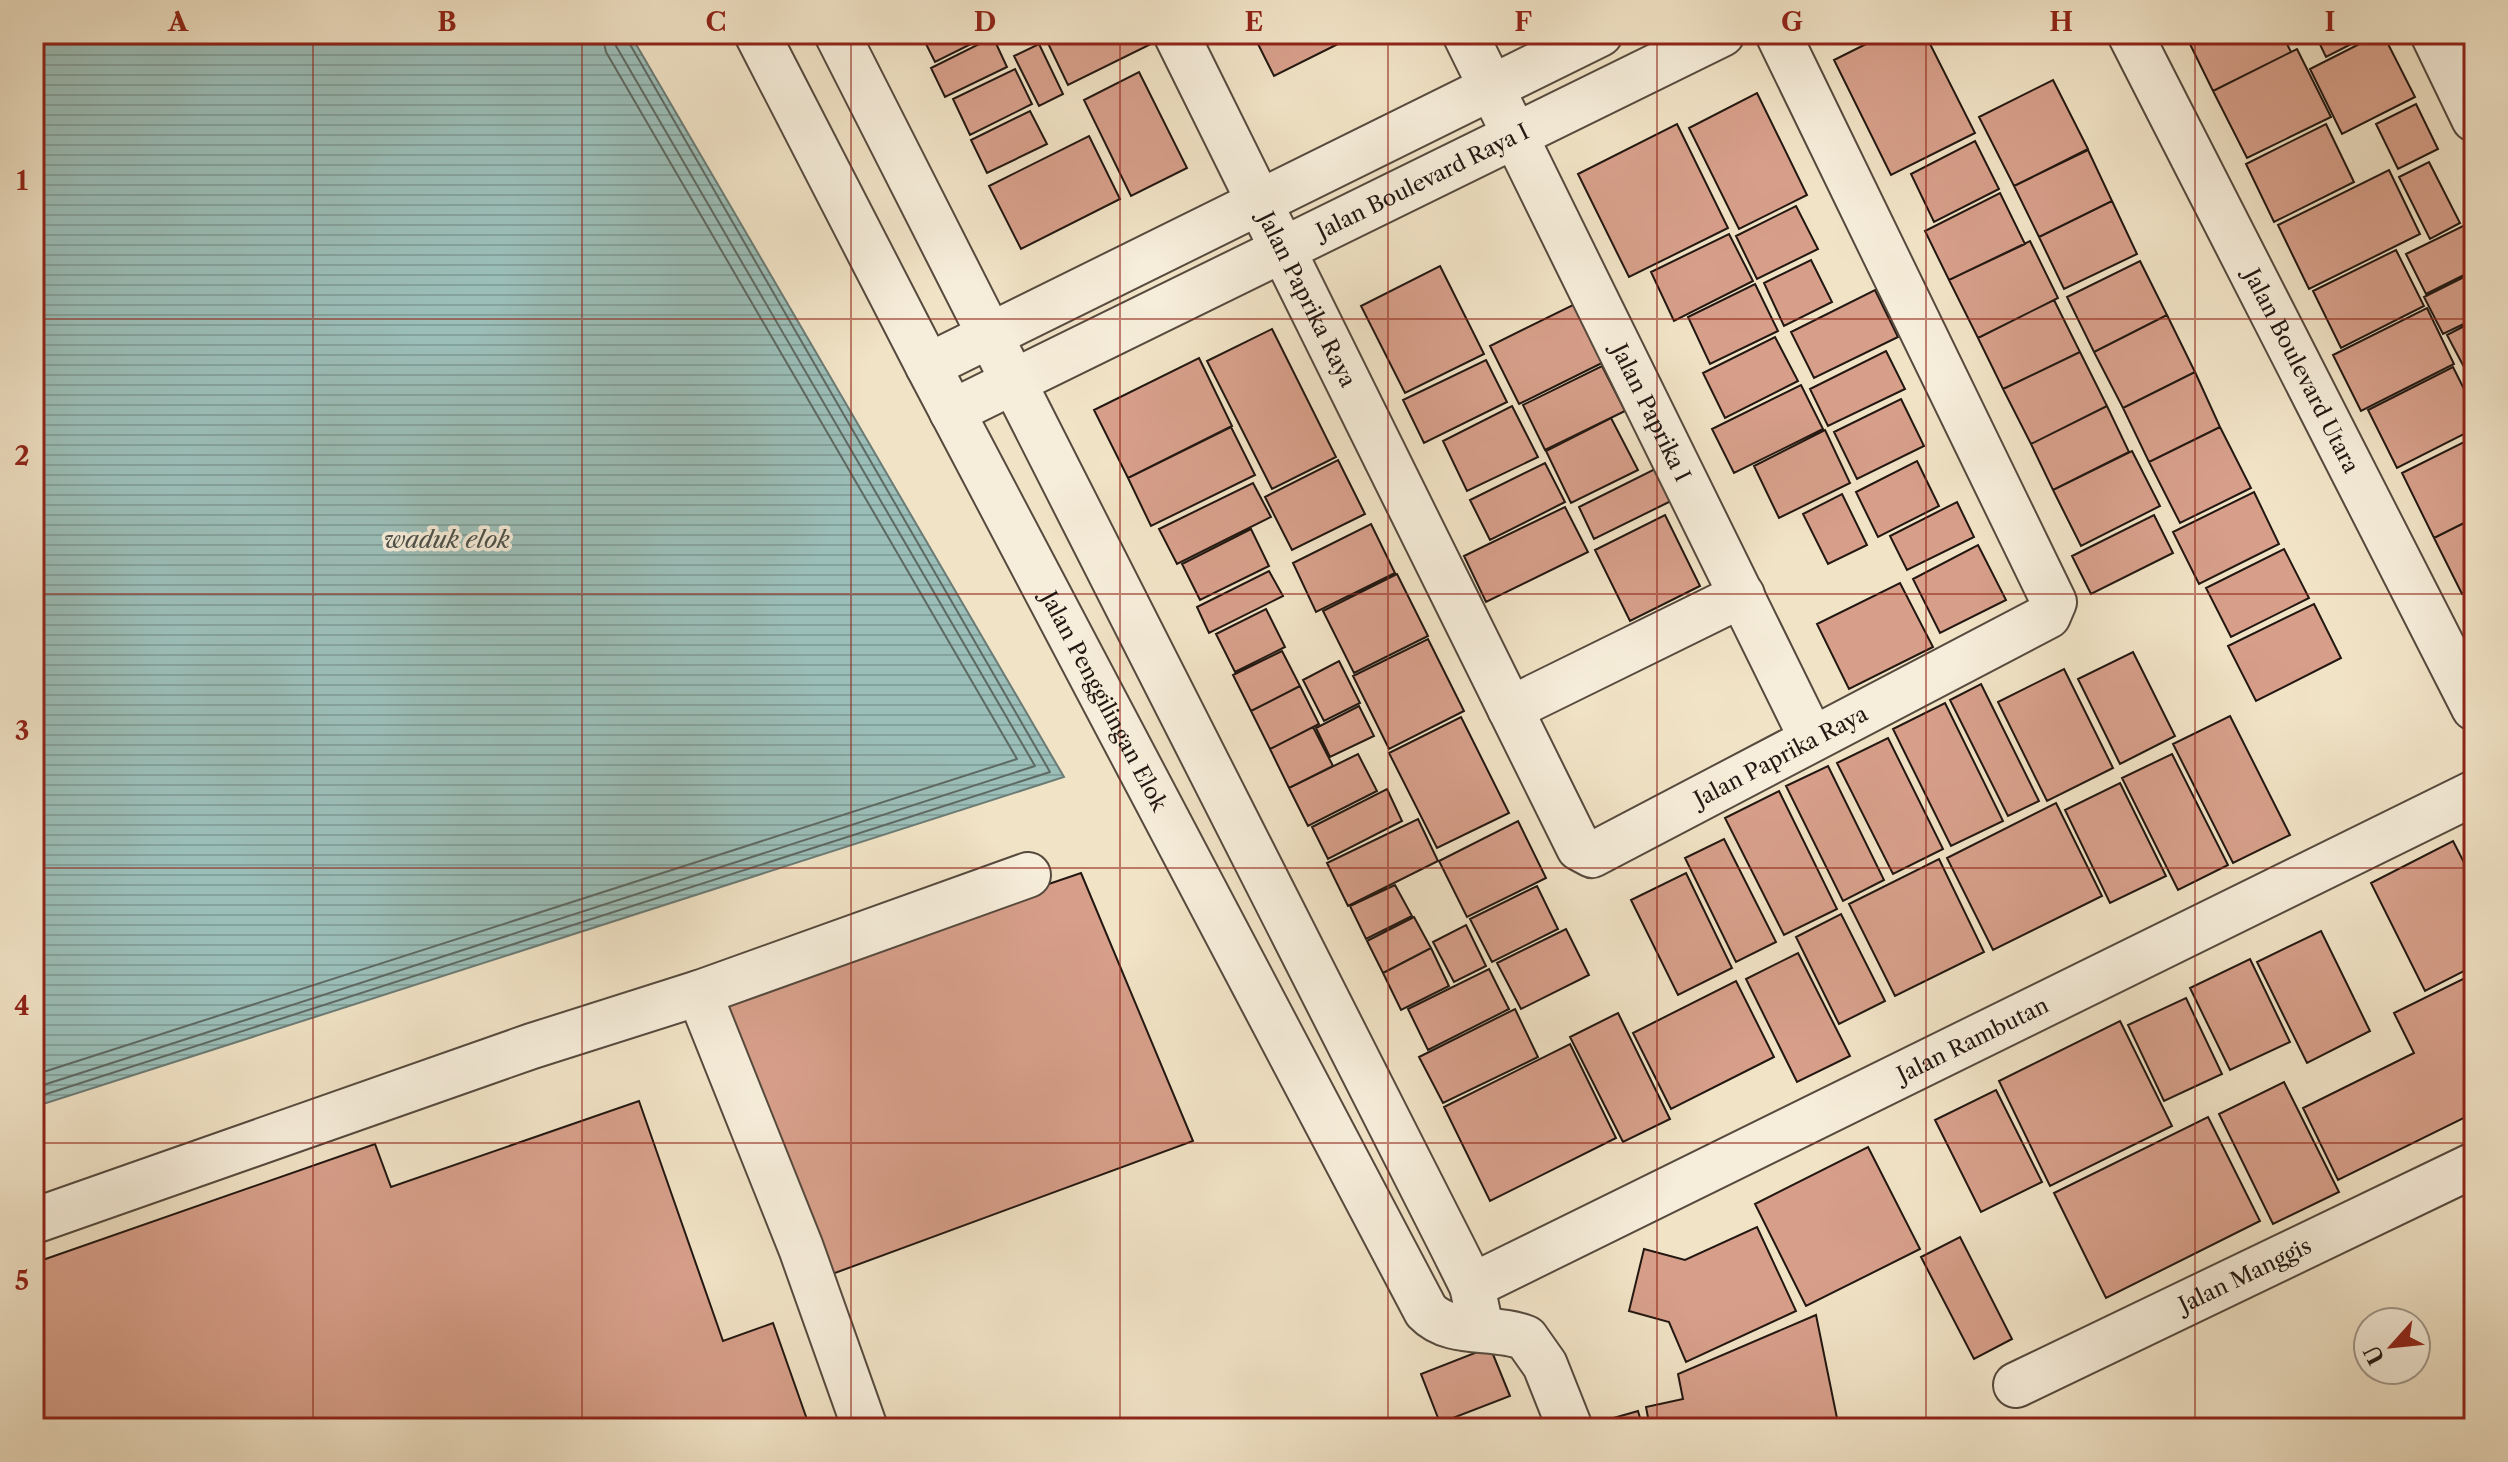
<svg xmlns="http://www.w3.org/2000/svg" width="2508" height="1462" font-family="'Libre Caslon Text',serif">
	<style>
		.water { fill: url(#water-rules); stroke: #6b7b75; stroke-width: 2 }
		.lines { fill: none; stroke-linecap: round; stroke-linejoin: round }
		.shore { stroke: #5e6a64; stroke-width: 2 }
		.building { fill: #d79f8a; stroke: #221711; stroke-width: 2 }
		.minor-casing { stroke: #564a3e; stroke-width: 48 }
		.minor { stroke: #f6edda; stroke-width: 44 }
		.grid { fill: none; stroke: #8f2418; stroke-width: 2; stroke-opacity: 0.55 }
		.labels { text-anchor: middle; stroke-width: 7; stroke-linejoin: round; paint-order: stroke }
		.street-label { font-size: 22px; fill: #221711; stroke: #f6edda }
		.water-label { font-size: 24px; font-style: italic; fill: #4c514b; stroke: #f6edda }
		.neatline { fill: none; stroke: #8f2418; stroke-width: 3 }
		.grid-label { font-size: 26px; text-anchor: middle; font-weight: bold; fill: #8f2418 }
	</style>
	<defs>
		<pattern id="water-rules" width="6" height="5" patternUnits="userSpaceOnUse" patternTransform="scale(2)"><rect width="6" height="5" fill="#9bbeb8"/><path d="M0 2.5h6" fill="none" stroke="#85a39d"/></pattern>
	</defs>
	<rect width="100%" height="100%" fill="#f1e3c6"/>
	<filter id="stains"><feTurbulence type="fractalNoise" baseFrequency=".0025" numOctaves="4"/><feColorMatrix values="0 0 0 0 .2 0 0 0 0 .09 0 0 0 0 .02 0 0 0 .5 -.17"/></filter>
	<radialGradient id="worn" r=".72"><stop offset=".6" stop-color="#630" stop-opacity="0"/><stop offset="1" stop-color="#630" stop-opacity=".3"/></radialGradient>
	<path class="water" d="M34 34H630L1064 777 34 1107Z"/>
	<g class="lines">
		<path class="shore" d="M34 1075 1017 759 606 52 602 34
			M34 1088 1035 766 616 46 614 34
			M34 1098 1050 772 624 34"/>
	</g>
	<path class="building" d="M921 34H991L935 62Z
		M1149 34 1153 43 1068 85 1044 35Z
		M1253 34H1358L1274 76Z
		M1886 34H1925L1975 133 1891 175 1834 60Z
		M2185 34H2282L2291 52 2213 91Z
		M2315 34H2371L2326 57Z
		M2379 34H2383L2415 97 2342 134 2310 69Z
		M993 37 1007 67 945 97 931 68Z
		M1039 44 1063 94 1039 106 1014 56Z
		M2297 49 2331 117 2247 158 2213 91Z
		M1015 69 1032 104 970 135 953 99Z
		M1139 72 1187 168 1131 196 1084 100Z
		M2053 80 2088 149 2014 186 1979 117Z
		M1757 93 1807 195 1739 229 1689 128Z
		M2416 104 2438 149 2398 169 2376 124Z
		M1030 111 1047 144 987 173 971 140Z
		M1677 124 1728 228 1629 277 1578 174Z
		M2326 124 2354 182 2274 222 2246 164Z
		M1089 136 1120 199 1021 249 989 186Z
		M1975 141 1999 189 1934 222 1911 174Z
		M2088 150 2112 201 2039 237 2014 186Z
		M2429 162 2460 223 2430 239 2399 177Z
		M2389 170 2420 234 2309 289 2278 225Z
		M2000 193 2025 244 1949 280 1925 231Z
		M2112 201 2137 254 2064 289 2039 237Z
		M1796 206 1818 249 1757 279 1736 236Z
		M2465 225 2474 244V270L2426 294 2406 254Z
		M1729 234 1753 281 1674 321 1651 272Z
		M2030 241 2058 298 1978 338 1949 280Z
		M2396 250 2424 306 2341 348 2313 291Z
		M1811 260 1832 302 1784 326 1764 283Z
		M2140 261 2167 315 2094 352 2067 297Z
		M1440 266 1484 354 1405 393 1361 306Z
		M2474 272V319L2443 334 2424 297Z
		M1755 284 1778 331 1710 364 1688 317Z
		M1875 290 1898 337 1814 378 1791 332Z
		M2054 300 2080 352 2003 389 1978 338Z
		M1579 302 1608 360 1519 404 1490 346Z
		M2427 308 2454 364 2361 411 2333 355Z
		M2167 315 2195 372 2123 408 2094 352Z
		M2474 321V365L2465 369 2447 335Z
		M1272 329 1336 457 1272 489 1207 361Z
		M1775 337 1798 381 1725 418 1703 373Z
		M1886 351 1905 389 1828 426 1810 389Z
		M2080 352 2107 406 2031 444 2003 389Z
		M1199 358 1232 426 1128 478 1094 410Z
		M1486 360 1507 402 1424 443 1403 400Z
		M1602 366 1625 411 1545 450 1523 405Z
		M2453 367 2474 409V429L2397 468 2368 410Z
		M2195 372 2220 427 2149 462 2123 408Z
		M1801 385 1823 429 1734 473 1712 429Z
		M1901 399 1924 446 1857 479 1834 432Z
		M1512 406 1538 457 1467 491 1443 441Z
		M2107 406 2129 452 2053 490 2031 444Z
		M1611 418 1638 470 1571 503 1546 451Z
		M1231 427 1255 475 1151 526 1128 478Z
		M2220 427 2251 488 2180 523 2149 462Z
		M1825 430 1850 483 1779 518 1754 466Z
		M2474 437V518L2434 538 2402 473Z
		M2132 451 2160 506 2081 546 2053 490Z
		M1338 460 1365 514 1292 550 1265 497Z
		M1917 461 1939 506 1878 537 1856 492Z
		M1545 463 1565 502 1490 540 1470 500Z
		M1655 469 1671 501 1594 539 1579 507Z
		M1253 483 1271 517 1177 564 1159 529Z
		M2254 492 2279 544 2199 584 2173 532Z
		M1842 494 1867 545 1828 564 1803 514Z
		M1957 502 1974 537 1907 570 1890 536Z
		M1565 507 1588 552 1486 602 1464 556Z
		M1665 515 1700 586 1630 621 1595 550Z
		M2154 515 2173 553 2091 594 2072 556Z
		M2474 518V588L2462 594 2434 538Z
		M1371 524 1395 573 1316 612 1293 563Z
		M1251 529 1269 566 1200 600 1182 564Z
		M1978 545 2006 600 1940 633 1913 579Z
		M2284 549 2309 598 2231 637 2206 588Z
		M1269 571 1283 596 1209 633 1197 607Z
		M1397 574 1428 636 1354 673 1323 611Z
		M1900 583 1933 647 1849 689 1817 624Z
		M2314 604 2341 658 2256 701 2228 646Z
		M1266 609 1285 647 1235 672 1216 634Z
		M1428 639 1464 711 1389 749 1353 676Z
		M1282 651 1300 686 1251 711 1233 675Z
		M2133 652 2175 736 2120 764 2078 679Z
		M1339 661 1360 703 1324 721 1303 680Z
		M2064 669 2113 768 2047 801 1998 702Z
		M1981 684 2039 801 2008 816 1950 700Z
		M1300 686 1319 724 1270 749 1251 711Z
		M1945 703 2003 821 1951 846 1893 729Z
		M1359 706 1374 736 1330 757 1316 728Z
		M2230 716 2290 835 2233 863 2173 744Z
		M1461 717 1509 813 1437 848 1389 753Z
		M1313 727 1333 766 1289 788 1270 749Z
		M1888 738 1943 849 1893 874 1837 763Z
		M1358 754 1377 791 1308 826 1289 788Z
		M2172 754 2228 865 2178 890 2122 778Z
		M1828 766 1884 880 1843 901 1786 786Z
		M2120 783 2166 876 2110 903 2065 810Z
		M1387 789 1402 821 1328 859 1312 827Z
		M1779 791 1837 909 1784 935 1725 818Z
		M2056 803 2102 896 1993 950 1947 858Z
		M1418 819 1438 861 1348 906 1327 863Z
		M1518 821 1546 878 1467 917 1439 861Z
		M1724 839 1776 942 1736 962 1685 858Z
		M2453 841 2474 882V966L2425 991 2371 883Z
		M1939 859 1984 952 1895 996 1849 904Z
		M1081 873 1193 1141 824 1277 719 996Z
		M1686 873 1732 968 1678 995 1631 900Z
		M1395 885 1412 916 1366 939 1350 906Z
		M1537 886 1558 929 1492 962 1470 919Z
		M1841 914 1885 1001 1839 1024 1796 937Z
		M1414 917 1431 948 1383 973 1367 941Z
		M1466 925 1486 966 1454 982 1433 942Z
		M1566 929 1589 975 1521 1009 1497 963Z
		M2321 931 2370 1031 2307 1063 2257 962Z
		M1431 948 1449 986 1401 1010 1383 973Z
		M1798 953 1850 1056 1797 1082 1746 979Z
		M2250 959 2290 1042 2230 1070 2190 988Z
		M1489 969 1509 1009 1428 1050 1408 1009Z
		M2469 976 2474 986V1113L2338 1180 2303 1108 2414 1053 2394 1013Z
		M1736 981 1774 1057 1671 1109 1633 1033Z
		M2186 998 2222 1074 2164 1101 2128 1025Z
		M1515 1009 1538 1057 1443 1103 1419 1057Z
		M1618 1013 1670 1119 1623 1142 1570 1037Z
		M2120 1021 2172 1126 2050 1186 1999 1081Z
		M1570 1044 1616 1138 1490 1201 1444 1107Z
		M2284 1082 2339 1192 2273 1224 2219 1114Z
		M1996 1090 2042 1182 1981 1212 1935 1120Z
		M639 1101 723 1341 773 1323 810 1428H34V1263L375 1144 391 1187Z
		M2208 1117 2260 1221 2106 1298 2054 1193Z
		M1868 1147 1920 1249 1806 1306 1755 1204Z
		M1757 1227 1796 1311 1686 1362 1669 1322 1629 1311 1644 1249 1685 1260Z
		M1960 1237 2012 1339 1974 1359 1921 1257Z
		M1816 1315 1839 1428H1650L1646 1407 1683 1399 1678 1374Z
		M1490 1347 1510 1396 1440 1423 1421 1374Z
		M1638 1411 1643 1428H1590L1589 1425Z"/>
	<g class="lines">
		<g class="minor-casing">
			<g id="minor">
				<path id="s1" d="M757 34 928 366 1426 1311C1451 1337 1493 1325 1526 1338L1545 1365 1570 1428"/>
				<path d="M837 34 1454 1250 1472 1286 1481 1328"/>
				<path id="s2" d="M1176 34 1579 848 1592 855 2048 616 2054 602 1778 34"/>
				<path id="s3" d="M1465 34 1811 737"/>
				<path id="s4" d="M2130 34 2474 708"/>
				<path d="M2433 34 2474 119"/>
				<path d="M928 366 1600 34"/>
				<path id="s5" d="M952 412 1722 34"/>
				<path d="M1510 709 1742 595"/>
				<path d="M699 993 1028 875"/>
				<path d="M34 1221 532 1046 699 993 801 1248 865 1428"/>
				<path id="s6" d="M1472 1286 2474 793"/>
				<path id="s7" d="M2016 1385 2474 1165"/>
			</g>
		</g>
		<use href="#minor" class="minor"/>
	</g>
	<path class="grid" d="M313 34V1428M582 34V1428M851 34V1428M1120 34V1428M1388 34V1428M1657 34V1428M1926 34V1428M2195 34V1428M34 319H2474M34 594H2474M34 868H2474M34 1143H2474"/>
	<g class="labels">
		<g class="street-label">
			<text dy="8" stroke="none"><textPath href="#s5" startOffset="524">Jalan Boulevard Raya I</textPath></text>
			<text dy="8" stroke="none"><textPath href="#s2" startOffset="296">Jalan Paprika Raya</textPath></text>
			<text dy="8" stroke="none"><textPath href="#s4" startOffset="378">Jalan Boulevard Utara</textPath></text>
			<text dy="8" stroke="none"><textPath href="#s3" startOffset="422">Jalan Paprika I</textPath></text>
			<text dy="8" stroke="none"><textPath href="#s1" startOffset="752">Jalan Penggilingan Elok</textPath></text>
			<text dy="8" stroke="none"><textPath href="#s2" startOffset="1136">Jalan Paprika Raya</textPath></text>
			<text dy="8" stroke="none"><textPath href="#s6" startOffset="558">Jalan Rambutan</textPath></text>
			<text dy="8" stroke="none"><textPath href="#s7" startOffset="254">Jalan Manggis</textPath></text>
		</g>
		<g class="water-label">
			<text x="447" y="548">waduk elok</text>
		</g>
	</g>
	<rect width="2508" height="1462" fill="none" stroke="#f1e3c6" stroke-width="88"/>
	<g transform="translate(2392 1346) rotate(243)"><circle r="38" fill="#f6edda" stroke="#a1978a" stroke-width="2"/>
	<path d="M0-6L14 30L0 20L-14 30Z" fill="#8f2418"/>
	<text y="-12" font-size="22" font-weight="bold" text-anchor="middle" fill="#221711">U</text>
	</g>
	<rect x="44" y="44" width="2420" height="1374" class="neatline"/>
	<g class="grid-label">
		<text x="178" y="31">A</text>
		<text x="447" y="31">B</text>
		<text x="716" y="31">C</text>
		<text x="985" y="31">D</text>
		<text x="1254" y="31">E</text>
		<text x="1523" y="31">F</text>
		<text x="1792" y="31">G</text>
		<text x="2061" y="31">H</text>
		<text x="2330" y="31">I</text>
		<text x="22" y="190">1</text>
		<text x="22" y="465">2</text>
		<text x="22" y="740">3</text>
		<text x="22" y="1015">4</text>
		<text x="22" y="1290">5</text>
	</g>
	<rect width="100%" height="100%" filter="url(#stains)"/>
	<rect width="100%" height="100%" fill="url(#worn)"/>
</svg>
